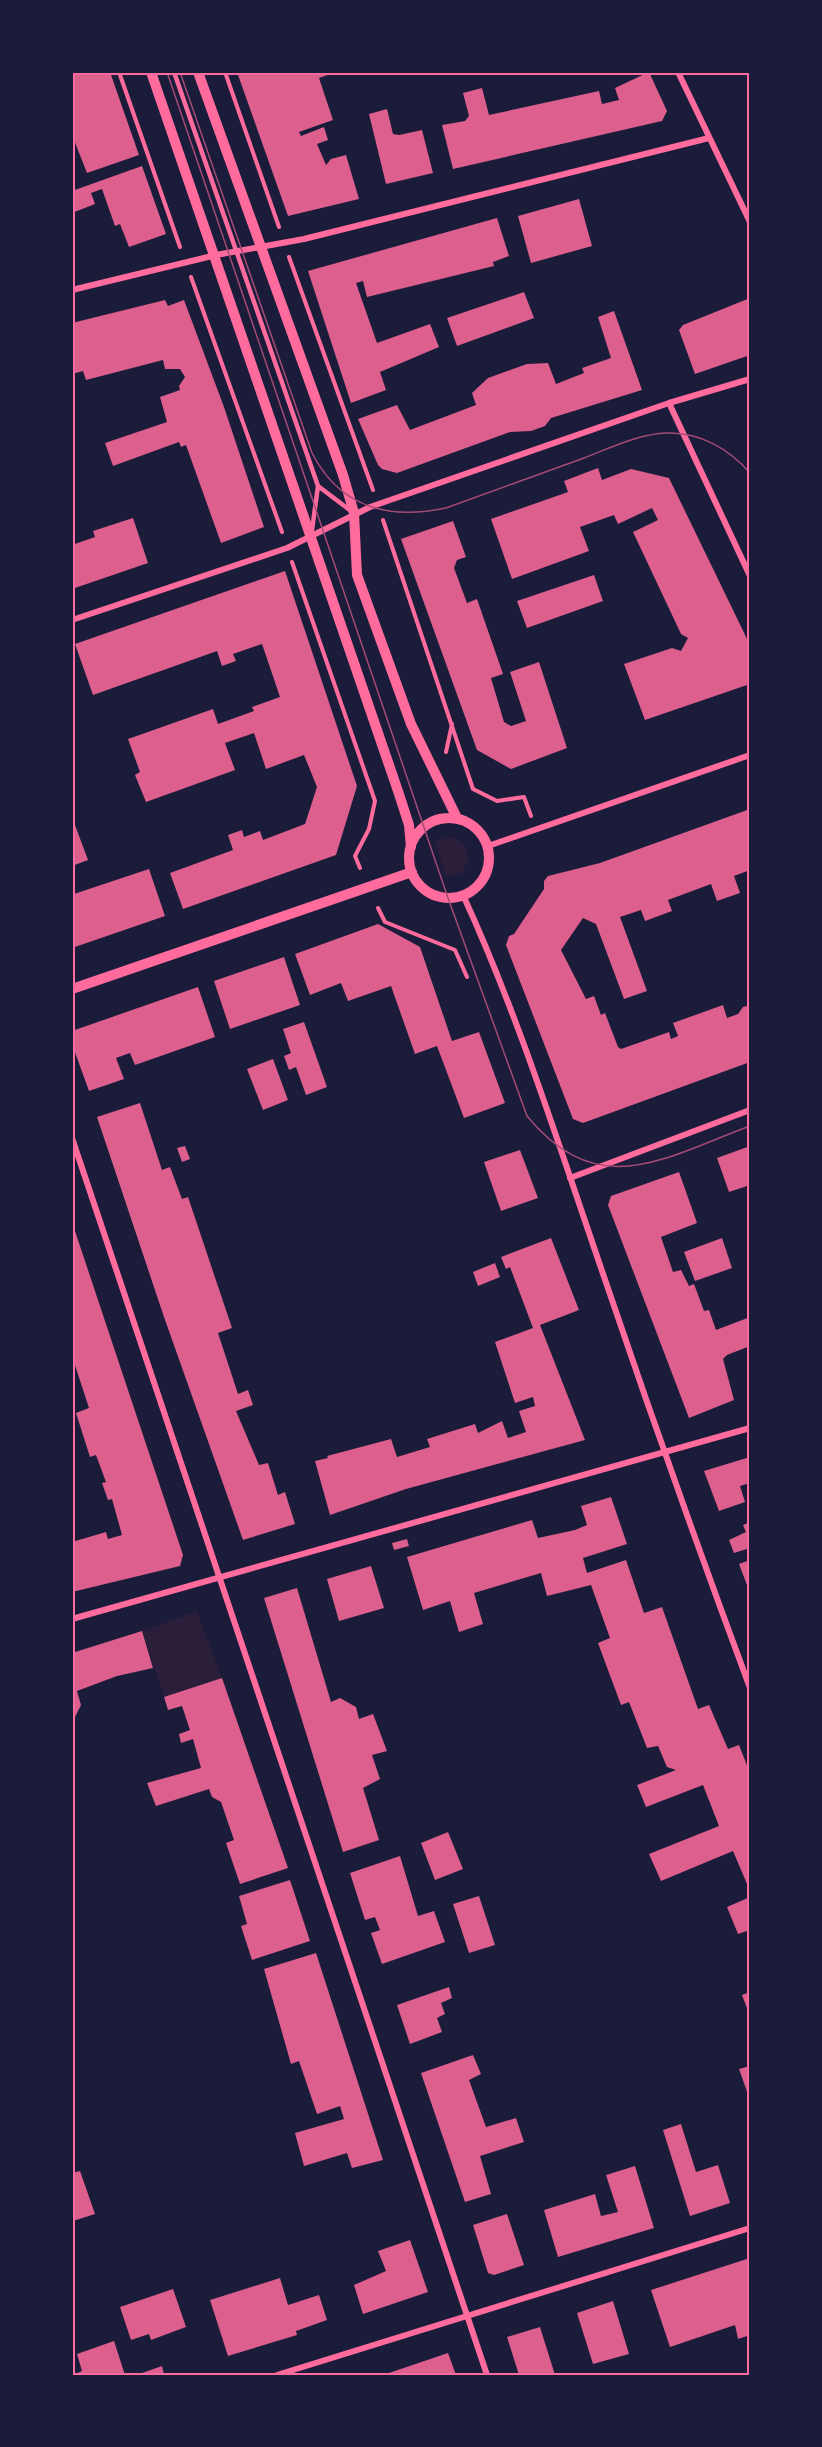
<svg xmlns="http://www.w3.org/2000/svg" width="822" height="2447" font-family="Rubik,sans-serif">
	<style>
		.green { fill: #2a1e3b }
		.building { fill: #dd5f8e }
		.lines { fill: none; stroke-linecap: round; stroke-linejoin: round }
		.path { stroke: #ff6b9d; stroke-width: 4 }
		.service { stroke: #ff6b9d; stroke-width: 4.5 }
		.minor { stroke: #ff6b9d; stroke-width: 6 }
		.tertiary { stroke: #ff6b9d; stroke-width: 10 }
		.tram { stroke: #a44b75; stroke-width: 1.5 }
		.neatline { fill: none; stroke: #ff6b9d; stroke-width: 2 }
	</style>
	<rect width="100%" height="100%" fill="#1b1b3a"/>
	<path class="green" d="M451 836 465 844 469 860 461 873 446 877 435 842Z
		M197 1611 222 1678 164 1697 142 1631Z"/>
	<path class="building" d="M72 72H110L139 155 87 173 74 140H72Z
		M237 72H336L319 78 333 120 299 132 301 136 324 127 328 140 317 144 326 165 331 159 346 155 359 199 288 216Z
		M649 72 667 111 662 121 453 169 442 125 465 121 469 116 463 93 482 88 489 115 599 91 602 104 619 100 615 88Z
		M387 109 393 134 399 135 422 130 433 173 386 184 369 114Z
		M142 166 166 234 129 247 120 224 115 226 102 189 91 193 95 204 72 213V191Z
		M579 199 592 246 531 263 518 216Z
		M497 218 509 256 493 262 494 266 367 297 363 281 356 283 377 343 430 324 439 347 380 372 386 390 351 403 308 271Z
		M524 292 534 318 457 346 447 318Z
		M750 298V355L695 374 679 330 683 325Z
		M165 300 168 306 184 300 224 407 264 527 221 543 186 445 181 447 179 442 113 466 105 443 167 422 160 397 180 390 179 386 185 377 180 369H165L163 360 86 380 83 371 72 374V323Z
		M614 311 642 390 551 418 545 426 531 431 510 432 397 473 382 469 378 465 358 419 397 405 410 430 476 405 472 393 488 378 527 364 548 363 556 384 584 373 582 368 611 358 598 317Z
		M598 468 602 480 631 469 669 478 750 645V684L645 720 624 664 672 648 681 651 688 638 681 634 633 532 658 520 652 508 618 524 614 515 580 527 589 551 512 579 491 519 568 492 564 481Z
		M133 518 148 563 72 589V545L95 537 93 531Z
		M453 521 466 557 457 560 454 568 467 603 477 599 503 674 491 678 504 722 511 726 526 721 510 672 539 662 567 748 511 769 477 750 401 539Z
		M285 571 357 786 336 855 183 909 170 873 233 850 228 835 242 830 244 837 260 831 263 840 305 824 317 787 304 755 266 769 254 733 225 743 235 770 146 802 135 775 140 772 128 739 213 709 218 724 254 711 252 707 280 697 262 644 233 654 236 661 222 666 217 651 93 695 75 644Z
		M594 575 603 601 527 628 517 601Z
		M750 809V870L734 876 740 893 717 901 711 884 668 900 672 911 645 921 641 910 620 917 647 991 624 999 596 924 583 918 561 950 586 999 594 996 601 1015 605 1013 618 1047 621 1049 669 1032 671 1039 678 1036 673 1023 723 1005 727 1018 738 1014 743 1007 750 1005V1062L583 1123 573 1119 506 945 509 936 514 934 544 889V881L548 876 600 863Z
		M72 817 88 860 72 866Z
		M149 869 165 916 72 948V890L74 894Z
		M378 924 420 947 452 1041 479 1032 505 1103 464 1118 437 1046 415 1054 391 986 348 1001 341 983 310 995 295 954Z
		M284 957 300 1005 230 1029 214 981Z
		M198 987 215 1037 135 1065 130 1053 116 1058 124 1079 89 1091 72 1044V1031Z
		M304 1022 327 1087 306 1095 296 1067 289 1070 284 1056 291 1053 283 1029Z
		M273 1059 288 1100 263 1110 247 1069Z
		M140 1103 162 1170 170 1167 182 1199 188 1197 232 1328 218 1333 238 1394 248 1390 253 1405 236 1411 259 1465 268 1463 278 1495 285 1492 295 1524 243 1540 164 1317 97 1117Z
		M185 1146 190 1159 182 1162 177 1148Z
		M750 1146V1185L729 1192 717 1158Z
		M520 1150 538 1198 501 1211 484 1162Z
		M679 1172 697 1223 661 1237 673 1272 681 1270 689 1286 694 1284 704 1311 709 1310 716 1330 750 1317V1346L727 1355 723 1359 734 1400 689 1418 608 1205 611 1196Z
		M73 1225 183 1555 180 1566 72 1592V1542L106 1532 108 1539 122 1535 112 1499 108 1500 102 1483 106 1482 96 1455 90 1457 76 1413 89 1408 72 1356Z
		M551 1238 579 1310 540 1325 585 1440 406 1489 330 1515 315 1461 328 1458 327 1456 391 1439 397 1457 430 1447 427 1439 475 1424 478 1433 502 1421 508 1438 526 1432 519 1411 535 1406 533 1397 515 1403 495 1342 533 1328 510 1267 506 1269 501 1257Z
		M722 1238 732 1268 695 1281 684 1252Z
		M495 1263 500 1277 478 1286 473 1272Z
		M750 1457V1483L740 1486 745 1502 719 1511 704 1471Z
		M611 1497 627 1544 583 1558 587 1573 626 1560 644 1613 662 1607 698 1709 709 1705 728 1749 739 1745 750 1773V1891L733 1851 661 1881 649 1854 719 1826 703 1785 646 1807 637 1785 676 1770 667 1767 658 1746 647 1748 629 1702 621 1705 598 1643 610 1638 591 1585 547 1596 541 1573 474 1593 483 1624 459 1632 450 1601 423 1610 407 1557 532 1520 538 1538 575 1530 587 1525 581 1506Z
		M750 1522V1548L734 1553 729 1540 746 1532 743 1525Z
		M407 1539 409 1546 394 1550 392 1543Z
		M750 1560V1593L739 1564Z
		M371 1566 384 1608 339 1621 327 1579Z
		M297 1588 331 1702 340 1698 356 1707 359 1719 373 1714 387 1751 372 1755 380 1779 363 1788 379 1840 343 1852 264 1598Z
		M142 1631 153 1668 117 1676 77 1691 81 1705 72 1723V1653Z
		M222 1678 288 1868 240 1884 226 1843 234 1840 221 1802 212 1797 209 1789 156 1806 147 1783 201 1768 193 1739 181 1743 179 1734 190 1730 182 1706 168 1710 164 1697Z
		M448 1832 463 1869 435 1880 421 1843Z
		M400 1856 418 1916 434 1911 445 1942 382 1964 371 1933 380 1930 375 1917 365 1920 350 1873Z
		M290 1880 310 1941 252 1960 241 1926 247 1924 239 1896Z
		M479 1896 495 1945 469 1953 453 1904Z
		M750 1897V1930L738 1934 727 1907Z
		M316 1953 383 2160 352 2168 347 2153 304 2166 295 2133 344 2119 340 2106 317 2114 299 2061 291 2064 264 1969Z
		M449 1987 452 1998 441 2003 445 2014 437 2018 442 2032 410 2044 397 2005Z
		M750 1992V2016L742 1995Z
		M473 2055 481 2074 469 2080 486 2127 516 2118 524 2142 480 2156 491 2194 465 2202 421 2073Z
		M750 2066V2100L739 2069Z
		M681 2124 696 2172 718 2165 730 2203 690 2216 663 2130Z
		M635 2166 654 2228 558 2257 544 2210 595 2194 601 2216 618 2212 606 2175Z
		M80 2171 95 2214 73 2221 72 2173Z
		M507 2214 524 2265 494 2275 488 2273 473 2225Z
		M410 2240 428 2292 363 2314 354 2285 386 2271 378 2251Z
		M750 2258V2335L738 2339 735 2325 670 2347 651 2290Z
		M280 2278 288 2305 319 2295 327 2320 296 2331 297 2335 228 2356 210 2300Z
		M173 2289 186 2327 151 2340 149 2334 131 2340 120 2307Z
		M613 2301 629 2354 593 2364 577 2313Z
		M540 2327 555 2375H519L507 2337Z
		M114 2341 125 2375H73L82 2371 77 2354Z
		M448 2353 456 2375H383Z
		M162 2366 164 2375H143L142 2373Z"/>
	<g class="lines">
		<path class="path" d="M119 72 180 247
			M225 72 279 227
			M289 257 373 490
			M191 277 282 532
			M383 520 473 789 497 801 524 797 531 816
			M292 562 375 801 369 829 355 856 360 868
			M446 752 452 724
			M378 908 385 922 455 950 467 977"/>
		<path class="service" d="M174 72 318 486 312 530
			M318 486 351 511"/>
		<path class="minor" d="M678 72 750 222
			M72 290 216 255 304 239 709 138
			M669 403 750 576
			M72 620 287 548 370 507 669 403 750 379
			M488 846 750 755
			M463 895C517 1012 558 1143 600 1265 648 1407 698 1548 750 1688
			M72 1138 487 2375
			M570 1178 750 1110
			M72 1619 750 1428
			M277 2375 750 2228"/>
		<path class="tertiary" d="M151 72 399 794 409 825 411 847
			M198 72 343 475 354 513 357 575 411 724 457 818
			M409 858a40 40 0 1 1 80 0a40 40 0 1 1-80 0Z
			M72 989 412 872"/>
		<path class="tram" d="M167 72 448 898 527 1116C599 1203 663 1158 750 1126
			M180 72 312 453C340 508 389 520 446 508 492 491 538 475 584 458 610 448 638 434 667 433 700 432 729 449 750 473"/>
	</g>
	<rect width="822" height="2447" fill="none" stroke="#1b1b3a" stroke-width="147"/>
	<rect x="74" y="74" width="674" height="2300" class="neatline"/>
</svg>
